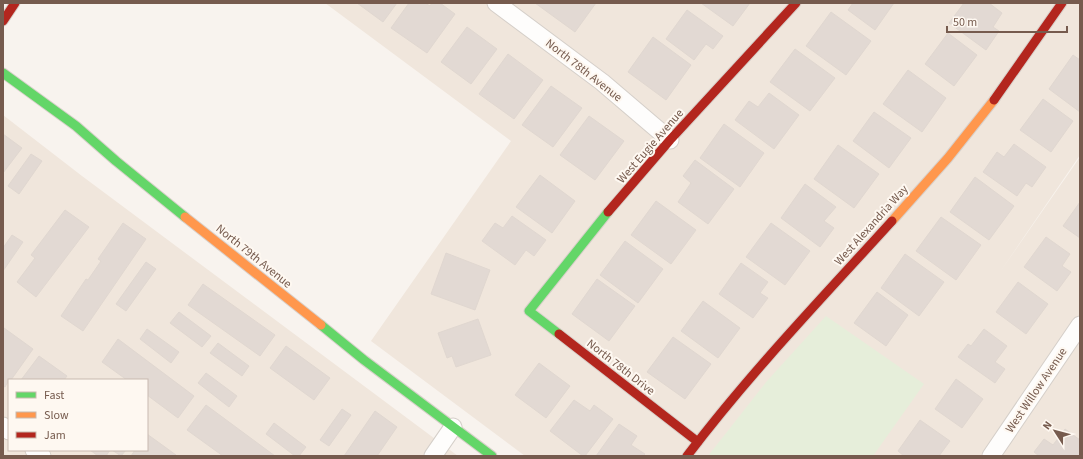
<svg xmlns="http://www.w3.org/2000/svg" width="1083" height="459" font-family="'Source Sans 3',sans-serif">
	<style>
		.residential { fill: #f0e6dc; fill-rule: evenodd }
		.green { fill: #e6eeda }
		.building { fill: #e2d9d3; stroke: #e0d7d0 }
		.lines { fill: none; stroke-linecap: round; stroke-linejoin: round }
		.street-casing { stroke: #d5cfc9; stroke-width: 19 }
		.fast-casing { stroke: #d8d0ca; stroke-width: 11 }
		.slow-casing { stroke: #d8d0ca; stroke-width: 11 }
		.jam-casing { stroke: #d8d0ca; stroke-width: 11 }
		.street { stroke: #fefdfc; stroke-width: 17 }
		.fast { stroke: #63d668; stroke-width: 9 }
		.slow { stroke: #ff974d; stroke-width: 9 }
		.jam { stroke: #b3261e; stroke-width: 9 }
		.labels { text-anchor: middle; stroke-width: 4; stroke-linejoin: round; paint-order: stroke }
		.street-label { font-size: 12px; fill: #765b4e; stroke: #fef8f1 }
	</style>
	<rect width="100%" height="100%" fill="#f8f3ee"/>
	<path class="residential" d="M325 3H1080V155L1000 272 1080 157V456H525L371 341 511 141Z
		M3 115 82 176 458 456H3ZM9 380H147V450H9Z"/>
	<path class="green" d="M826 316 924 384 873 456H708L767 381Z"/>
	<path class="building" d="M357 3H397L383 22Z
		M409 3H425L430 6 432 3H440L455 14 427 53 391 28Z
		M535 3H596L575 32Z
		M701 3H750L733 26Z
		M853 3H894L875 30 848 10Z
		M964 3H989L1002 13 993 27 999 31 986 50 949 23Z
		M687 10 723 36 713 49 706 44 694 60 666 39Z
		M831 12 871 41 846 75 806 46Z
		M467 27 497 49 471 84 441 62Z
		M948 33 977 55 954 86 925 64Z
		M653 37 691 65 666 100 628 72Z
		M795 49 835 78 810 111 770 82Z
		M508 54 543 80 514 119 479 94Z
		M1073 55 1080 60V112L1049 89Z
		M908 70 946 98 922 132 883 104Z
		M551 86 582 108 553 147 522 125Z
		M769 93 799 115 774 149 735 120 749 101 758 107Z
		M1043 99 1073 121 1051 152 1020 130Z
		M874 112 911 138 889 168 853 141Z
		M589 116 624 141 595 180 560 155Z
		M724 124 764 153 740 187 700 158Z
		M3 134 22 148 3 173Z
		M1014 144 1046 167 1032 187 1026 183 1017 196 983 172 997 152 1004 157Z
		M838 145 879 174 854 208 814 179Z
		M31 154 42 161 19 194 8 186Z
		M695 160 734 189 708 224 678 202 691 183 683 176Z
		M540 175 575 201 552 233 516 207Z
		M975 177 1014 206 989 240 950 212Z
		M805 184 836 207 824 221 834 228 820 247 781 218Z
		M656 201 696 230 671 264 631 235Z
		M1080 202V238L1063 226Z
		M65 210 89 227 36 297 17 282 35 258 31 255Z
		M512 216 546 240 534 256 526 250 515 265 482 241 495 223 503 228Z
		M941 217 981 245 956 280 916 251Z
		M123 223 146 239 83 331 61 316 86 279 88 280 101 261 98 259Z
		M771 223 810 251 785 285 746 257Z
		M12 235 23 242 3 271V248Z
		M1046 237 1070 254 1062 266 1071 272 1057 291 1024 267Z
		M625 241 663 269 638 303 600 275Z
		M446 253 490 270 475 310 431 294Z
		M905 254 944 282 919 316 881 288Z
		M146 262 156 269 126 311 116 304Z
		M741 263 768 282 760 293 768 298 753 318 719 294Z
		M597 279 635 306 609 341 572 314Z
		M1018 282 1048 304 1026 334 996 312Z
		M203 284 275 335 260 356 188 305Z
		M877 292 908 315 886 346 854 323Z
		M703 301 740 328 718 358 681 331Z
		M179 312 211 336 202 347 170 323Z
		M478 319 491 355 456 367 452 356 447 358 438 333Z
		M4 328 33 349 11 380H9L5 387 3 386V330Z
		M147 329 179 352 171 363 140 339Z
		M984 329 1007 346 995 362 1005 369 995 383 958 357 968 344 971 346Z
		M673 337 711 364 685 399 647 372Z
		M118 339 194 396 178 418 147 395V380H127L102 362Z
		M218 343 249 366 242 376 210 353Z
		M286 346 330 378 314 400 270 368Z
		M39 356 67 376 64 380H21Z
		M539 363 570 386 546 418 515 395Z
		M206 373 237 396 229 407 198 383Z
		M956 379 983 399 962 428 935 409Z
		M574 400 590 411 594 405 613 419 585 456H583L550 431Z
		M206 405 275 456H223L187 430Z
		M342 409 351 415 329 446 320 440Z
		M375 411 397 427 377 456H344Z
		M920 420 950 441 939 456H904L898 451Z
		M274 423 306 447 299 456H295L266 434Z
		M619 424 637 436 631 445 645 454 643 456H596Z
		M1065 429 1080 440V456H1039L1034 452 1044 439 1053 445Z
		M147 434 176 455 175 456H131L135 450H147Z
		M90 450H110L106 456H98Z
		M112 450H126L121 456Z"/>
	<g class="lines">
		<g class="street-casing">
			<path id="street" d="M496 3 602 82 670 140
				M3 426 9 431
				M34 450 42 456
				M433 456 453 427
				M991 456 1080 325"/>
		</g>
		<g class="fast-casing">
			<path id="fast" d="M3 73 76 126 116 161 185 217
				M321 325 364 360 492 456
				M559 334 529 311 608 212"/>
		</g>
		<g class="slow-casing">
			<path id="slow" d="M185 217 321 325
				M892 221 948 158 994 100"/>
		</g>
		<g class="jam-casing">
			<path id="jam" d="M3 21 15 3
				M994 100 1062 3
				M608 212 670 140 796 3
				M559 334 698 442
				M687 456C750 373 822 298 892 221"/>
		</g>
		<use href="#street" class="street"/>
		<use href="#fast" class="fast"/>
		<use href="#slow" class="slow"/>
		<use href="#jam" class="jam"/>
	</g>
	<g class="labels">
		<g class="street-label">
			<text transform="translate(584 70) rotate(38)" y="4">North 78th Avenue</text>
			<text transform="translate(650 146) rotate(-49)" y="4">West Eugie Avenue</text>
			<text transform="translate(871 225) rotate(-48)" y="4">West Alexandria Way</text>
			<text transform="translate(254 256) rotate(39)" y="4">North 79th Avenue</text>
			<text transform="translate(621 367) rotate(38)" y="4">North 78th Drive</text>
			<text transform="translate(1036 390) rotate(-56)" y="4">West Willow Avenue</text>
		</g>
	</g>
	<rect width="1083" height="459" fill="none" stroke="#765b4e" stroke-width="8"/>
	<rect x="8" y="379" width="140" height="72" fill="#fef8f1" stroke="#c8b9b0"/>
	<rect x="16" y="392" width="20" height="6" fill="#63d668" stroke="#c8b9b0"/>
	<text x="44" y="399" font-size="12" fill="#765b4e">Fast</text>
	<rect x="16" y="412" width="20" height="6" fill="#ff974d" stroke="#c8b9b0"/>
	<text x="44" y="419" font-size="12" fill="#765b4e">Slow</text>
	<rect x="16" y="432" width="20" height="6" fill="#b3261e" stroke="#c8b9b0"/>
	<text x="44" y="439" font-size="12" fill="#765b4e">Jam</text>
	<g transform="translate(1055 431) rotate(306)" stroke="#fef8f1" stroke-width="3" paint-order="stroke">
	<path d="M0-3L7 15L0 10L-7 15Z" fill="#765b4e"/>
	<text y="-6" font-size="11" font-weight="bold" text-anchor="middle" fill="#765b4e">N</text>
	</g>
	<path d="M947 26v6h120v-6" fill="none" stroke="#765b4e" stroke-width="2"/>
	<text x="953" y="26" font-size="12" fill="#765b4e" stroke="#fef8f1" stroke-width="3" paint-order="stroke">50 m</text>
</svg>
